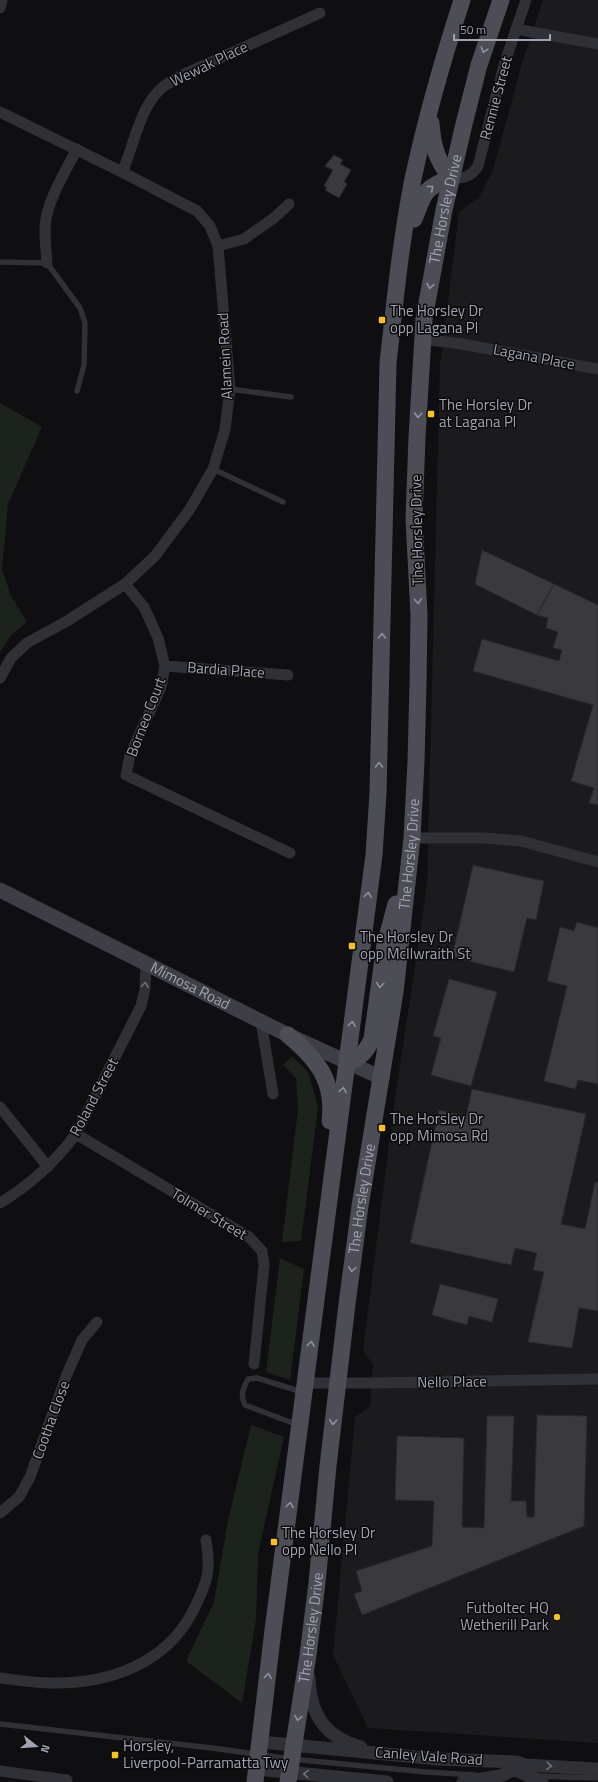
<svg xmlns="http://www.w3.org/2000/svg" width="598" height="1782" font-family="'Titillium Web',sans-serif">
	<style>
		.built { fill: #1b1b1e }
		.green { fill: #1c231d }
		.building { fill: #39393e; stroke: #29292d }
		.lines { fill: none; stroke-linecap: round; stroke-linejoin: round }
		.service { stroke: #303136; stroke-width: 5.5 }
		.minor { stroke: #303136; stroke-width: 11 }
		.tertiary { stroke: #303136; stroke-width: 13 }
		.secondary { stroke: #3e3f46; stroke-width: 15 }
		.primary { stroke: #4c4d55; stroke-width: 17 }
		.oneway { stroke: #8f939f }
		.oneway2 { stroke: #6e707a }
		.poi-dot { fill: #f7c121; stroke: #0a0a0c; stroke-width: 1.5 }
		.labels { text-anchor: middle; stroke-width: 3; stroke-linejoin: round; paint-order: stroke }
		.street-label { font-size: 15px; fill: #a0a4b2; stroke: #0a0a0c }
		.poi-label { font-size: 15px; fill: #a0a4b2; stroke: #0a0a0c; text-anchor: start }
	</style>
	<rect width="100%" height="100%" fill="#0f0f11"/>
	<path class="built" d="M543 0H598V1743L368 1728 333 1655 355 1417 370 1406 373 1364 363 1351 393 1112 427 885 440 365 459 212 479 197 493 170 522 63Z"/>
	<path class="green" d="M0 403 42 427 8 504 2 569 11 596 27 622 12 634 0 652Z
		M292 1056 308 1072 318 1107 301 1241 282 1242 298 1110 296 1078 283 1065Z
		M280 1258 304 1269 290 1380 266 1372Z
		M251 1425 284 1437 258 1554 256 1619 242 1703 186 1661 214 1602 228 1520Z"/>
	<path class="building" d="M334 155 343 160 340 164 351 170 344 182 347 184 339 198 325 190 327 187 324 186 333 170 325 166Z
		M482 550 554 584 537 615 475 584Z
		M554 584 598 605V805L589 803 594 788 571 781 593 705 473 671 482 639 559 661 562 650 553 648 558 632 546 628 548 618 537 615Z
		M473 865 544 881 536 920 527 918 514 972 452 957Z
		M577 922 598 928V1084L578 1080 575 1089 544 1081 567 986 547 981 560 927 574 931Z
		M449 979 497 992 471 1086 431 1075 441 1038 433 1036Z
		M472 1089 586 1114 561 1224 585 1229 595 1182 598 1183V1311L579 1308 572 1348 528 1342 544 1272 533 1270 537 1253 515 1248 511 1265 410 1243 439 1110 466 1116Z
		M440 1284 498 1299 492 1322 469 1316 467 1325 432 1315Z
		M537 1415 587 1416 584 1526 362 1615 354 1594 362 1591 356 1571 432 1546 434 1501 395 1500 397 1436 464 1438 462 1527 484 1528 487 1416H514L511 1501H526L527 1517H534Z"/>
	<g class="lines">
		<path class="service" d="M0 262 47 263 80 308 85 323 84 365 77 391
			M230 389 291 397
			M213 469 283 502
			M298 1425 245 1405C240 1395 243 1389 248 1379L257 1378 302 1392
			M0 1724 212 1748 291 1759 426 1772 475 1775
			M537 1776 598 1778"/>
		<path class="minor" d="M0 8 2 0
			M516 29 598 44
			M0 112 122 172 197 211 210 226 218 246 230 389 225 430 213 469 190 509 155 556 125 584 67 621 27 643 11 658 0 678
			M122 172C135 144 139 106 164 86 169 83 175 79 180 76L320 13
			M451 178C463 179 471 177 478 166L504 65 526 0
			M218 246 244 239 274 218 289 204
			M47 263C46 247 43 229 47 214 53 191 66 170 77 149
			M422 339 462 344 598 369
			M125 584 144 607 158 638 165 666 161 687 130 755 126 775 290 853
			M165 666 288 675
			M412 838H484L521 841 598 862
			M261 1021 273 1094
			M0 1107 48 1167
			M76 1134 249 1237 262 1251 264 1265 254 1364
			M0 1203C30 1185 55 1162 76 1134L141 1006 145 989 146 964
			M306 1383H375L598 1379
			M0 1513 19 1497 30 1477 67 1374 82 1340 97 1322
			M0 1678C17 1680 34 1683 51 1683 109 1684 167 1664 194 1609 208 1581 211 1571 206 1540
			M0 1771 67 1780"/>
		<path class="tertiary" d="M309 1677C310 1714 324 1737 361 1747
			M260 1742 438 1759 517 1762 525 1765 598 1769
			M509 1767 542 1782
			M256 1769 387 1782
			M463 1782 500 1776 525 1765"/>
		<path class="secondary" id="s1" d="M0 890 288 1035 382 1078"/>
		<g class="primary">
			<path d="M414 219C425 193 422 189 451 178 436 159 433 147 431 123"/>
			<path d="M288 1035C317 1059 335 1081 330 1121"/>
			<path d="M347 1063C360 1058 366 1052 372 1039L385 945 396 904"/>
			<path d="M255 1782 273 1630 374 855 378 793 388 363C395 301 401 239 413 179 426 118 443 59 462 0"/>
			<path id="s2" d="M288 1782 308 1655 317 1583 328 1466 347 1304 360 1206 395 992 412 838 416 762 418 685 419 615 414 519 417 437 424 319 444 210 464 124 479 65 501 0"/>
		</g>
	</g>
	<defs><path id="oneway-chevron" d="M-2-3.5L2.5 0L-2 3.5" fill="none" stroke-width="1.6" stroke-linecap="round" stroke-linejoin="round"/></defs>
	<g class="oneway">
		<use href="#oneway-chevron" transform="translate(484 50) rotate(108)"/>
		<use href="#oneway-chevron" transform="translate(431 188) rotate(-39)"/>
		<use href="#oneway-chevron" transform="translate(430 286) rotate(100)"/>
		<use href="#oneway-chevron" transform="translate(418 415) rotate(93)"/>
		<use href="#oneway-chevron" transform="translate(418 601) rotate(87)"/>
		<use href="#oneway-chevron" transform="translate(382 636) rotate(-89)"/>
		<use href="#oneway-chevron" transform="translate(379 765) rotate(-89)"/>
		<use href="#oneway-chevron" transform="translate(368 895) rotate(-83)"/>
		<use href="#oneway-chevron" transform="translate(380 985) rotate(98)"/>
		<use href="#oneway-chevron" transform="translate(352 1024) rotate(-83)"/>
		<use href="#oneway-chevron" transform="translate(343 1090) rotate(-82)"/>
		<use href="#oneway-chevron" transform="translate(352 1269) rotate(98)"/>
		<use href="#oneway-chevron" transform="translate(311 1344) rotate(-83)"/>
		<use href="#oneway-chevron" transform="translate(333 1422) rotate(96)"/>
		<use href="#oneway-chevron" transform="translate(290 1505) rotate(-82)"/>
		<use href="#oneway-chevron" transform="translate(268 1676) rotate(-83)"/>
		<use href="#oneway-chevron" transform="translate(298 1718) rotate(99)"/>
	</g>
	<g class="oneway2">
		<use href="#oneway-chevron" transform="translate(145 985) rotate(-83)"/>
		<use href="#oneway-chevron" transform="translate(549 1766) rotate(4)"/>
		<use href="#oneway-chevron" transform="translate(306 1774) rotate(-175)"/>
	</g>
	<g class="poi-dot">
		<rect x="378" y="316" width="8" height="8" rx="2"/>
		<rect x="427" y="410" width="8" height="8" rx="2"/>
		<rect x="348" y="942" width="8" height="8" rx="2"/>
		<rect x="378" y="1124" width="8" height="8" rx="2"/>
		<rect x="270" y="1538" width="8" height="8" rx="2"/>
		<circle cx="557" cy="1617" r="4"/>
		<rect x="111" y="1751" width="8" height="8" rx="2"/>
	</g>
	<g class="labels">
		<g class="street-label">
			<text transform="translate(209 64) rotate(-26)" y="5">Wewak Place</text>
			<text transform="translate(496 98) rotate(-75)" y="5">Rennie Street</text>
			<text dy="5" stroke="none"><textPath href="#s2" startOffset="1584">The Horsley Drive</textPath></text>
			<text transform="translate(225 356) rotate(-93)" y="5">Alamein Road</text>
			<text transform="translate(534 357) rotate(11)" y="5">Lagana Place</text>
			<text transform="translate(417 530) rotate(-91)" y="5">The Horsley Drive</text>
			<text transform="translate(226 670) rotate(4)" y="5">Bardia Place</text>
			<text transform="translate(146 717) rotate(-69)" y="5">Borneo Court</text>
			<text dy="5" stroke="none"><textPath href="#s2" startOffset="936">The Horsley Drive</textPath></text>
			<text dy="5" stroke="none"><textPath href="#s1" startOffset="213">Mimosa Road</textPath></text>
			<text transform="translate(94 1097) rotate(-62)" y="5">Roland Street</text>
			<text dy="5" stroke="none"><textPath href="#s2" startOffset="588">The Horsley Drive</textPath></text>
			<text transform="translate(209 1214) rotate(31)" y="5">Tolmer Street</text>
			<text transform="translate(452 1382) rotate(-1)" y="5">Nello Place</text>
			<text transform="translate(51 1420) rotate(-70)" y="5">Cootha Close</text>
			<text dy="5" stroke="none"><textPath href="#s2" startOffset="156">The Horsley Drive</textPath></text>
			<text transform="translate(429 1756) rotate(4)" y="5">Canley Vale Road</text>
		</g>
		<g class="poi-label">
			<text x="390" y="316">The Horsley Dr<tspan x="390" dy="17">opp Lagana Pl</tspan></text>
			<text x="439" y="410">The Horsley Dr<tspan x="439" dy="17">at Lagana Pl</tspan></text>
			<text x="360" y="942">The Horsley Dr<tspan x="360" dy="17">opp McIlwraith St</tspan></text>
			<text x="390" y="1124">The Horsley Dr<tspan x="390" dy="17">opp Mimosa Rd</tspan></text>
			<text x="282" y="1538">The Horsley Dr<tspan x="282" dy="17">opp Nello Pl</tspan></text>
			<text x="549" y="1613" text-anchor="end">Futboltec HQ<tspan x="549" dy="17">Wetherill Park</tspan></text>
			<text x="123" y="1751">Horsley,<tspan x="123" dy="17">Liverpool-Parramatta Twy</tspan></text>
		</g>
	</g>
	<g transform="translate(36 1746) rotate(107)" stroke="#0a0a0c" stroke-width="3" paint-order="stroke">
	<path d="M0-3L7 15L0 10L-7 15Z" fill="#a0a4b2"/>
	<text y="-6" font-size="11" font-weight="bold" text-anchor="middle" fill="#a0a4b2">N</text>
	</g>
	<path d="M454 34v6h96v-6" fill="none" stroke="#a0a4b2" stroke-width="2"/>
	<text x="460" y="34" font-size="12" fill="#a0a4b2" stroke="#0a0a0c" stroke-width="3" paint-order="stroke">50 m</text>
</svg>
